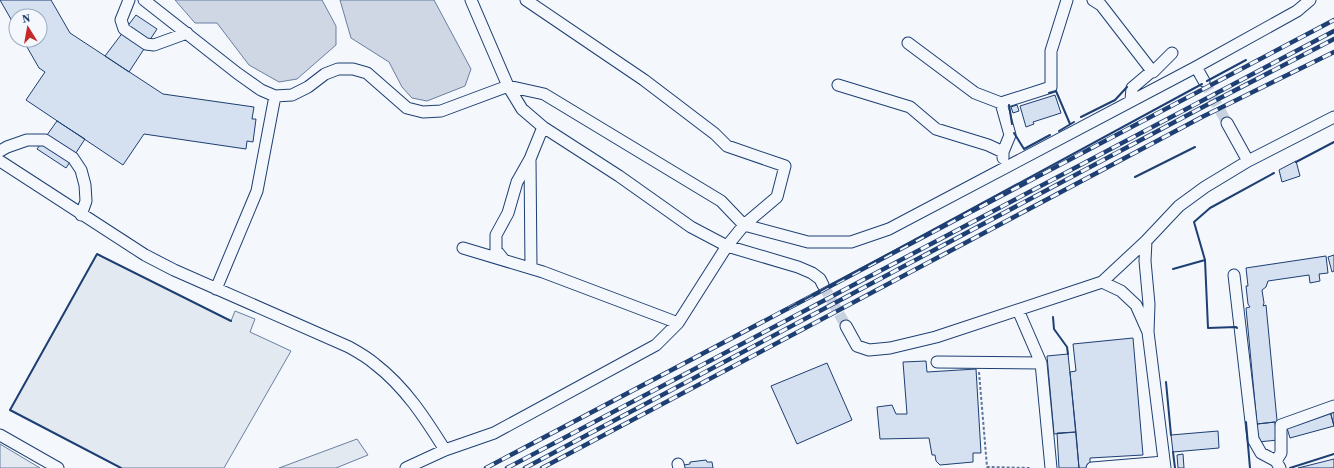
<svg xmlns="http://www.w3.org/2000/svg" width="1334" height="468" font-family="'Source Serif 4',serif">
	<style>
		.green { fill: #e3e9f0; stroke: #687fa3 }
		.water { fill: #cfd7e4; stroke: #687fa3 }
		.building { fill: #d5e0f0; stroke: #1d3f73 }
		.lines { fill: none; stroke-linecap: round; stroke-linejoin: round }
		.minor-tunnel { stroke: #c9d2e0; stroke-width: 11; stroke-dasharray: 11 5.5; stroke-linecap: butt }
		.minor-casing { stroke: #1d3f73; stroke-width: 13 }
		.path { stroke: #5e769c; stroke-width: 2; stroke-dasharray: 3 2; stroke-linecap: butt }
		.minor { stroke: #f4f7fb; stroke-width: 11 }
		.rail-casing { stroke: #1d3f73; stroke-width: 4.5 }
		.rail { stroke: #f4f7fb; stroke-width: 3; stroke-dasharray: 9; stroke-linecap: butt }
		.wall { stroke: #1d3f73; stroke-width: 2 }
	</style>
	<rect width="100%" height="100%" fill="#f4f7fb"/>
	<path class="green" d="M97 254 231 321 235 311 255 319 250 332 291 351 224 468H121L10 410Z
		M357 439 368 455 336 468H279Z
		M0 444 40 468H0Z"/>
	<path class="water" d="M175 0H322L336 26V45L297 79 279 82 249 65 217 23H195Z
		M340 0H434L471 69 465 86 427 101 412 98 402 87 389 62 351 38Z"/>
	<path class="building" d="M0 0H51L70 33 163 94 254 107 252 119H256L253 142 247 141 246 149 144 134 123 165 26 100 45 72 39 68 23 40H40V16H16V28Z
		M136 15 157 29 129 72 105 56Z
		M1055 95 1061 113 1033 122 1034 124 1026 127 1020 106Z
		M1017 105 1019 111 1013 113 1011 107Z
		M57 121 85 139 66 168 37 149Z
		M1296 161 1300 176 1282 182 1279 170Z
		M1334 255V271L1332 272 1328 257Z
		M1326 256 1328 273 1319 274 1320 281 1310 283 1309 275 1268 281 1266 287 1262 290 1264 303 1263 306 1266 305 1278 431 1276 430 1275 422 1257 424 1246 308 1250 307 1248 304 1246 286H1248L1246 268Z
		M1133 338 1143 455 1090 458V468H1079L1070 372 1076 371 1073 344Z
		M1068 354 1076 432 1054 434 1047 356Z
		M926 361 927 372 976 369 981 453H973V462L940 465 936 461 935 455H932L929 438 880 439 877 407 892 405 896 414H907L903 362Z
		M827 363 852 420 797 444 771 386Z
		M1334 408V426L1330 411Z
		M1330 411 1334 426 1290 438 1287 428Z
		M1275 422 1278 440 1258 442 1257 424Z
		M1218 431 1219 448 1173 452 1171 435Z
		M1076 432 1079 468H1059L1057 433Z
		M1183 454 1184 468H1178L1177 455Z
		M1334 459V468H1298Z
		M706 460 707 462H712L713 468H684V465L690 464V462Z"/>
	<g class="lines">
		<path class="minor-tunnel" d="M1204 81 1227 123
			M823 285 846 326"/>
		<g class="minor-casing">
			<path id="minor" d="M129 0 121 20 124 29 146 44 154 45 187 33
				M144 0 237 73 261 90 275 96 292 95 308 87 325 74 338 69H353L367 73 407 108 423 112 441 111 508 86 544 94 721 201 744 225 808 242H851L889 229 1196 67 1297 11 1310 0
				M471 0 508 86 522 109 543 127 619 176 691 227 727 246 798 267 812 273 820 279 823 285
				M1093 0 1101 5 1152 71 1132 88 1131 100
				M908 43 975 93 1001 103 1051 87V51L1067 0
				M1196 67 1204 81
				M1153 72 1172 53
				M838 85 910 107 936 129 988 145 1003 152
				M1001 103 1010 135 1003 152V158
				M1227 123 1248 161
				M0 151 7 147 27 140H45L73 158 81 170 85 185 86 201 81 215
				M530 159 531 268
				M0 161 145 255 174 270 349 347C358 352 367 357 375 364 405 387 425 418 445 450
				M463 248 543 272 678 323
				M504 260 496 250V235L508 213 517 182 530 159 543 127
				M1234 275 1253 439 1261 453 1276 461 1280 468
				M1102 282 1121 291 1136 305 1148 332 1149 304 1145 261 1146 241
				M216 289 257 191 275 96
				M1018 310 1041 363 1051 468
				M846 326 857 346 869 350 890 348 936 337 1102 282 1146 241 1179 206 1205 187 1248 161 1334 117
				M1148 332 1165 468
				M937 362 1041 363
				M0 435 58 468
				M1276 461 1281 453V425L1334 406
				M678 464 679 468
				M406 468 445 450 494 433 656 345 678 323 727 246 744 225 777 197 785 166 727 146 715 134 644 80 526 0
				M1092 468 1164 462"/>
		</g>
		<path class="path" d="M979 372 987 467 1031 468"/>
		<use href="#minor" class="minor"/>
		<g class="rail-casing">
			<path id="rail" d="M486 468 1334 20
				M507 468 1334 31
				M525 468 1199 109 1334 39
				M542 468 1202 117 1334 52"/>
		</g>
		<use href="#rail" class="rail"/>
		<path class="wall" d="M1207 81 1246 60
			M1049 93 1056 91 1070 124
			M1009 105 1012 124
			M1081 117 1115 100 1127 87
			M1059 131 1074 122
			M1014 133 1024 149 1050 135
			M1296 162 1334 142
			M1135 177 1195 147
			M1205 260 1208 328 1236 327 1237 328
			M1173 269 1205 260 1194 222 1210 208 1274 173
			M785 310 1202 84
			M1053 317 1054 329 1067 347 1068 354
			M1166 382 1171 435
			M1246 422 1250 468
			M1173 452 1175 468
			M121 468 10 410 97 254 231 321
			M1290 468 1334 454"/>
	</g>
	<g transform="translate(28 28) rotate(349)"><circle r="19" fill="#f4f7fb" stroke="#9eadc5"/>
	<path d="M0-3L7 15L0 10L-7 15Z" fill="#c62828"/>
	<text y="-6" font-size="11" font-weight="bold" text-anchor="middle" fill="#1d3f73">N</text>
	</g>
</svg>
